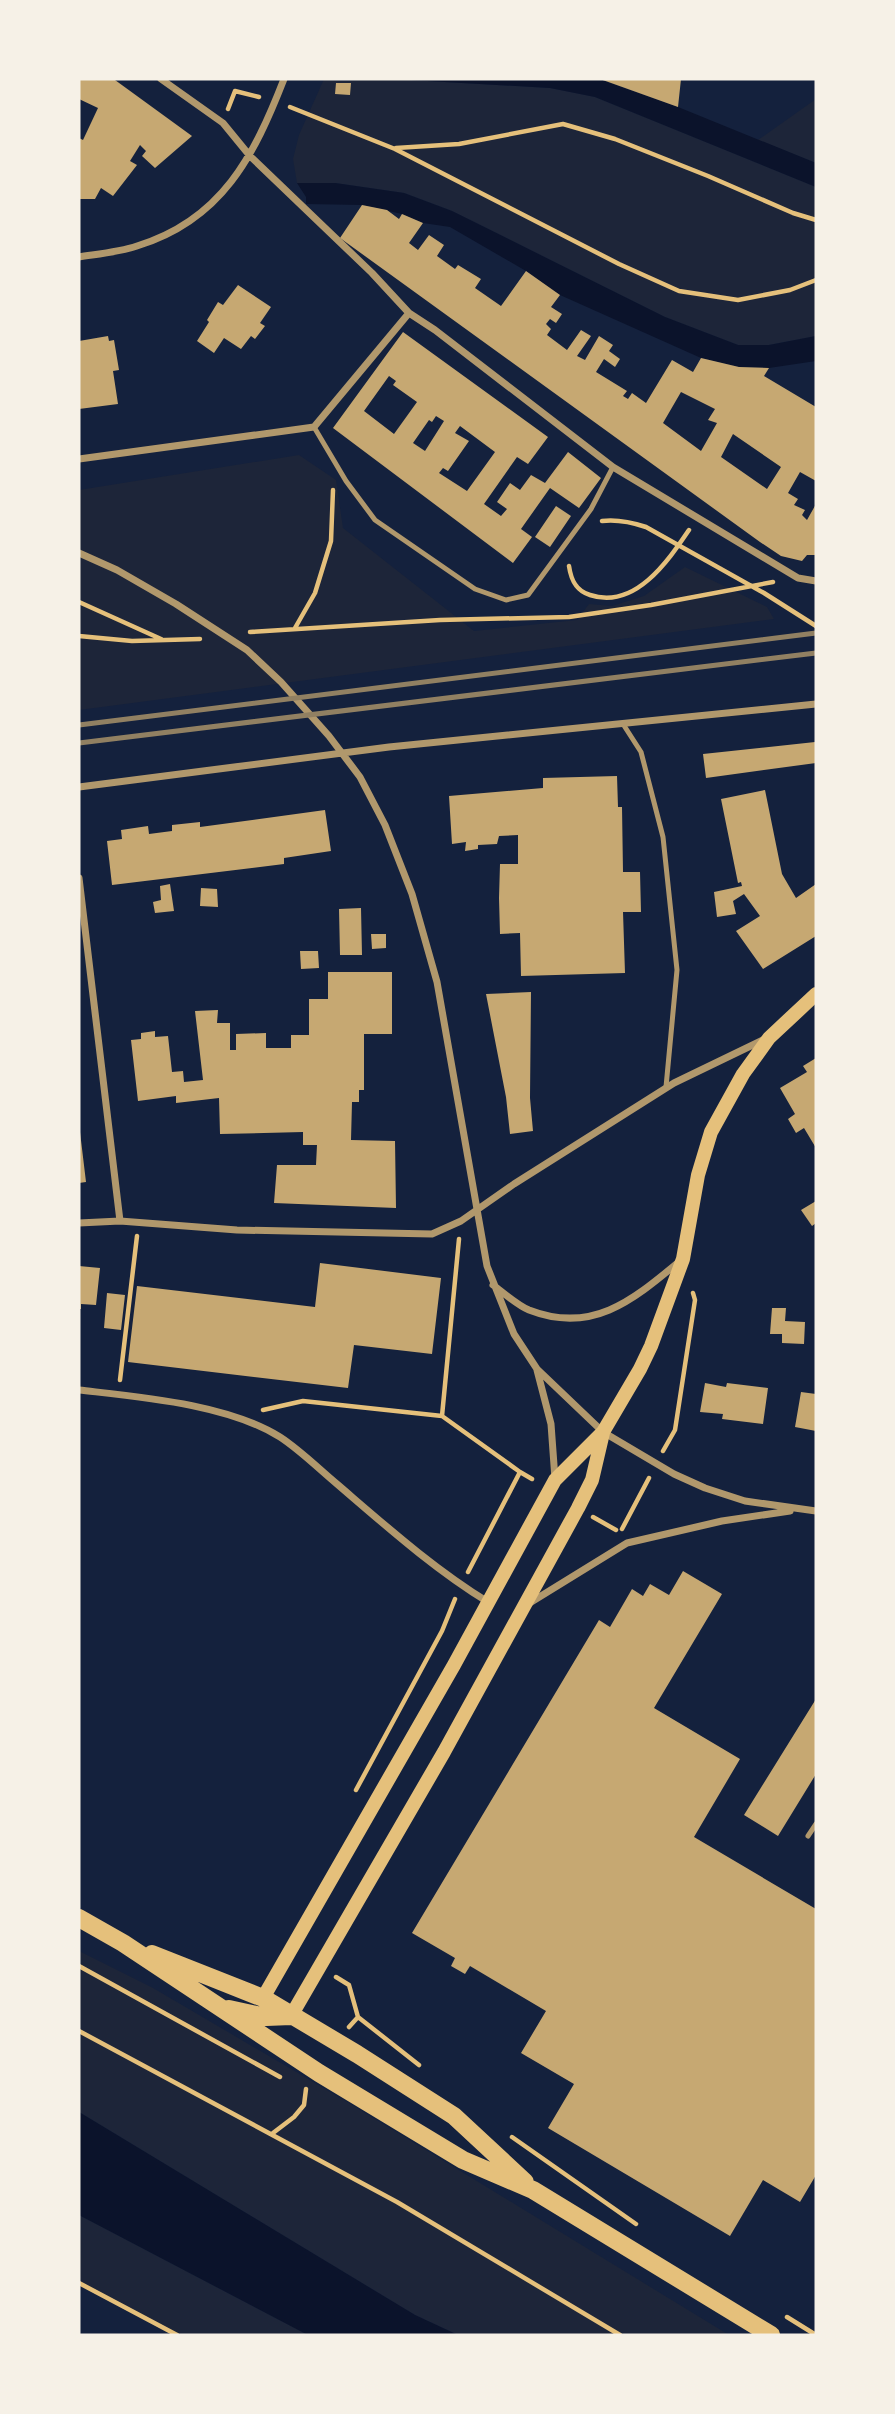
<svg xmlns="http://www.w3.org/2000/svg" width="895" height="2414" font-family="'IBM Plex Sans',sans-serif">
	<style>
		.green { fill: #1d2539 }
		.water { fill: #0b132b }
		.building { fill: #c6a872; fill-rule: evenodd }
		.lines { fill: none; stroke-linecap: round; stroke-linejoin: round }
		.path { stroke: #e5c07b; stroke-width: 4.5 }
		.service { stroke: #b1986c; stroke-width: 5 }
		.minor { stroke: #b1986c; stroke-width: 7 }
		.secondary { stroke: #e5c07b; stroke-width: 14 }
		.primary { stroke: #e5c07b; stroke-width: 18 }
		.rail { stroke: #918062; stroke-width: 5 }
	</style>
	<rect width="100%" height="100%" fill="#14213d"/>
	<path class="green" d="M324 79H393L550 88 595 97 816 187V336L769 345H738L665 317 452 211 404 193 335 183H297L293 159 299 135Z
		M816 99V163L758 140Z
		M299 455 336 480 343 528 474 631 577 620 589 604 612 606 644 596 685 567 767 607 774 619 79 710V490Z
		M79 1951 153 1988 344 2100 729 2335H458L415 2315 79 2112Z
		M79 2215 308 2335H177L79 2283Z"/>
	<path class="water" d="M329 79H599L678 107 816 163V187L595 97 550 88 393 79Z
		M297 183H335L404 193 452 211 665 317 738 345H769L816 336V361L769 368 739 367 701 358 560 295 526 271 450 227 423 223 402 214 362 205 306 204V197Z
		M79 2112 415 2315 458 2335H308L79 2215Z"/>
	<path class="building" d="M79 79 115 80 192 136 155 168 142 156 146 151 140 145 130 161 137 165 113 196 101 188 95 199H79V138L83 140 98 108 79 99Z
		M600 79H681L678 107Z
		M336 83H351L350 95 335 94Z
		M362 205 387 210 399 219 402 214 423 223 409 243 418 250 429 235 444 245 437 256 455 269 458 265 481 279 475 288 501 306 526 271 560 295 551 307 562 314 556 323 550 319 546 324 551 329 547 335 567 350 581 330 591 336 577 356 585 360 599 336 613 345 609 351 620 359 615 367 604 359 596 372 627 391 623 396 628 399 632 393 646 403 672 360 693 372 701 358 739 367 769 368 764 376 816 407V481L800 472 788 493 798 499 794 505 805 510 802 515 807 520 816 504V555H807L802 561 781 556 760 542 340 238ZM681 392 715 409 708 420 717 423 701 451 663 423ZM733 434 781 467 767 489 721 457Z
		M238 285 271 307 260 323 265 326 255 339 251 336 241 349 224 338 214 353 197 341 209 322 207 320 218 302 223 305Z
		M403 332 548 437 528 464 517 457 484 504 501 516 507 509 497 502 510 483 520 490 531 475 545 483 568 452 601 478 579 508 550 488 521 529 532 537 513 563 333 428ZM389 376 396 381 393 385 417 402 394 434 364 411ZM436 416 444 421 425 451 413 443 429 420 432 422ZM460 426 495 452 467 491 439 473 443 468 448 471 469 441 455 433Z
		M108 336 109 341 114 340 119 370 113 371 118 404 79 409V341Z
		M556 506 571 516 550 547 535 537Z
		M815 742 816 763 706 778 703 754Z
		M617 776 618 807H622L623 872H640L641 912H623L625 973 521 976 520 933 500 934 499 898 500 864H518V835L499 836 497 844 478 845V849L465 851 466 842 452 844 449 796 543 788V778Z
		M765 790 782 874 796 898 816 884V936L763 969 736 931 760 916 744 894 733 901 736 914 717 917 714 892 742 886 741 882 738 883 721 799Z
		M325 810 331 851 284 858V864L112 885 107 841 122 839 121 830 148 826 149 834 172 831V825L200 822V827Z
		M170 884 174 911 155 913 153 902 161 900 160 886Z
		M201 888 217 889 218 907 200 906Z
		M361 908 362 955H340L339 909Z
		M371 934H386V948L372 949Z
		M300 951H318L319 968 301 969Z
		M328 972H392V1034H364V1090H359V1102H352L351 1140 395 1141 396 1208 274 1203 277 1165H316L317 1145H303V1132L220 1134 219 1098 176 1103V1096L138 1101 131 1040 141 1039V1033L155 1031V1037L168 1036 172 1072 183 1071 184 1082 203 1080 195 1011 218 1010 217 1023H230V1050H236V1034L266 1033V1048H291V1035H309V999H328Z
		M531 992 530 1098 533 1131 510 1134 506 1097 486 994Z
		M816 1058V1148L804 1128 796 1133 788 1119 795 1114 780 1088 807 1072 803 1066Z
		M79 1132H80L86 1182 79 1183Z
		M816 1201V1223L812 1226 801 1210Z
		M320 1263 441 1278 432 1354 354 1345 348 1388 128 1362 137 1286 315 1307Z
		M79 1266 100 1268 96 1305 81 1304V1309H79Z
		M107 1293 125 1295 121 1330 104 1328Z
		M772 1308H786L785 1321 805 1322 804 1344 782 1343V1334H770Z
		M705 1383 726 1387 727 1383 768 1388 763 1424 722 1419 723 1414 700 1412Z
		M801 1392 816 1394V1431L795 1427Z
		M683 1571 722 1594 654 1708 740 1759 694 1837 816 1909V2175L800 2202 763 2180 730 2236 548 2128 574 2084 521 2053 546 2011 470 1966 465 1974 451 1966 455 1958 412 1933 599 1620 610 1627 632 1589 643 1596 650 1584 669 1595Z
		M816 1699V1774L778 1836 744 1815Z"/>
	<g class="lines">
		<path class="path" d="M290 107 395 149 619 264 679 291 738 300 790 290 816 280
			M228 109 235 91 259 97
			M396 148 459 144 563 124 615 139 708 176 793 213 816 220
			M602 521C618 519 631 522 646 527L764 593 816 626
			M569 566C571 580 576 591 590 595 635 610 668 561 689 530
			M79 602 161 639
			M295 628 315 593 331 541 333 490
			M250 632 440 620 569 617 651 605 773 582
			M79 636 132 641 200 639
			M120 1380 137 1236
			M263 1410 303 1401 442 1416 520 1472
			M442 1416 459 1239
			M663 1451 675 1430 695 1300 693 1293
			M593 1517 616 1530
			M622 1529 649 1478
			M468 1572 520 1472 532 1479
			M356 1790 442 1631 455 1599
			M79 1966 280 2077
			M336 1977 349 1985 358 2017 349 2027
			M358 2017 419 2065
			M79 2031 397 2202 620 2335
			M273 2133 294 2117 304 2105 306 2089
			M512 2137 636 2224
			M79 2283 177 2335
			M787 2317 816 2335"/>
		<path class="service" d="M314 427 346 481 375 520 475 589 506 600 528 595 591 509 613 467
			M623 724 641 752 663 837 677 970 666 1087
			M808 1836 816 1824"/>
		<path class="minor" d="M161 79 223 123 250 156 372 273 409 313 435 330 613 467 798 578 816 581
			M79 257C98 254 119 252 137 246 222 220 254 156 284 79
			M79 459 314 427 409 313
			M79 553 117 570 176 604 247 650 281 682 329 736 360 777 385 825 412 894 437 982 487 1266 514 1334 537 1369 603 1432 674 1474 705 1488 745 1501 816 1511
			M79 787 389 747 816 704
			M79 878 120 1221
			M79 1223 120 1221 237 1230 432 1234 461 1221 514 1184 674 1083 763 1040
			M493 1285C504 1293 517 1305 529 1310 593 1335 634 1299 680 1261
			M537 1370 551 1424 555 1479
			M79 1390C140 1397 227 1404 280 1437 300 1450 319 1469 337 1484 386 1526 434 1569 488 1602
			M528 1604 627 1543 722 1521 790 1511"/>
		<path class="secondary" d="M263 1998 454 1665 555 1480 603 1432 640 1369 651 1346 683 1259 698 1175 711 1132 743 1074 769 1038 816 994
			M291 2016 444 1752 578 1508 592 1480 603 1433"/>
		<path class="primary" d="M79 1918 123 1943 319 2073 463 2160 533 2190 771 2335
			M152 1954 263 1998 357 2054 454 2116 525 2182
			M229 2009 266 2017 291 2016"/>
		<path class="rail" d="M79 725 816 633
			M79 743 816 653"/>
	</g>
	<rect width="895" height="2414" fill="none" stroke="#f6f1e7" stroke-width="161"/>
</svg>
